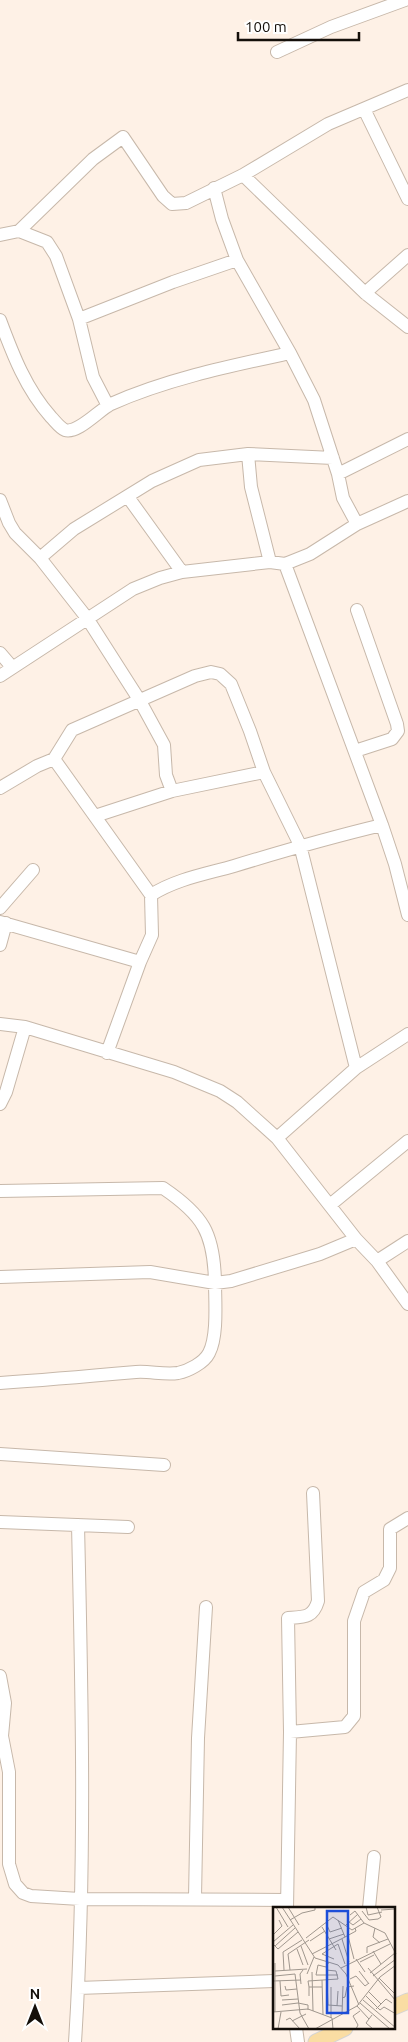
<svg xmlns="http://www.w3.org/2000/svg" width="408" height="2042" font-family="Ubuntu,sans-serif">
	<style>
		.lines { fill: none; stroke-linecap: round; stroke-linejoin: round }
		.minor-casing { stroke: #c7b8aa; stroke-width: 14 }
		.major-casing { stroke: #d5d4d3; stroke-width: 17 }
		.minor { stroke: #fff; stroke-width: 12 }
		.major { stroke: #fadda3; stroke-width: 15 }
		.inset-road { fill: none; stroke: #a0978e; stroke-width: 1 }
		.view { fill: #1d4ed8; fill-opacity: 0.15; stroke: #1d4ed8; stroke-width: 2.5 }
		.inset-edge { fill: none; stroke: #140f0a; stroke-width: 2.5 }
	</style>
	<rect width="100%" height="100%" fill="#fef1e6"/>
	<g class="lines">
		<g class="minor-casing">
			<path id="minor" d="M277 52 331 27 405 0
				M364 109 408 199
				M243 175 365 293 408 327
				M214 188 222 219 237 260 290 353 314 400 338 474 343 498 357 524 408 501
				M19 231 47 242 56 256 79 319 93 377 108 406
				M0 235 19 231 93 159 123 137 163 196 172 204 186 203 243 175 328 124 408 90
				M365 293 408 255
				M79 319 173 282 237 260
				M0 320C13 355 26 389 51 417 55 421 60 428 65 430 78 434 99 410 111 404 167 379 230 366 290 353
				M248 454 251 487 270 562
				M338 474 408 439
				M128 497 182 572
				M0 500 9 523 15 533 40 558 87 618 140 701 164 745 166 775 172 791
				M40 558 74 529 152 481 199 460 248 454 333 458
				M285 564 382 825 395 864 408 915
				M0 653 12 667
				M0 676 133 589 160 578 182 572 270 562 285 564 310 554 357 524
				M355 751 392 739 398 731 397 724 357 610
				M54 759 151 895
				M0 788 37 766 54 759 72 730 195 676 211 672 220 674 231 684 250 731 264 772 300 845 356 1068
				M95 816 172 791 264 772
				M0 908 33 870
				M0 922 140 962
				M0 945 6 923
				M0 1024 25 1027 174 1072 220 1091 237 1102 277 1138 356 1239 377 1261 408 1304
				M107 1053 140 962 152 935 151 895C176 879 206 874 234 866 283 851 332 837 382 825
				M0 1104 6 1092 25 1027
				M277 1138 356 1068 408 1034
				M0 1191 163 1188C203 1215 214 1233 215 1282 215 1301 218 1336 209 1353 204 1363 188 1371 178 1373 164 1375 150 1371 136 1372 91 1376 45 1380 0 1383
				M330 1205 408 1141
				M377 1261 408 1241
				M0 1277 150 1272 215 1283 231 1281 320 1254 356 1239
				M0 1454 164 1465
				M0 1522 128 1527
				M0 1676 5 1703 2 1736 9 1772V1864L15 1884 23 1893 31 1896 80 1899 286 1900
				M290 1732 345 1727 354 1716V1621L364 1592 384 1580 390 1568V1529L408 1518
				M195 1898 198 1738 206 1607
				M287 1908 290 1732 288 1618C304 1617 313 1618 318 1601L313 1493
				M369 1908 374 1857
				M78 1988 274 1981
				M296 2028 298 2042
				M75 2042C86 1870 82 1697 78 1525"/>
		</g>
		<g class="major-casing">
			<path id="major" d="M394 2007 408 2001
				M316 2042 345 2028"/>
		</g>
		<use href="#minor" class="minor"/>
		<use href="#major" class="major"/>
	</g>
	<g transform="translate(273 1907)">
		<rect width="122" height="122" fill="#fef1e6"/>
		<path class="inset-road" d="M3 0 15 20M9 0 42 51 65 58 73 67 86 98M15 0 26 18M93 0 95 8 109 5M108 3 123 2M89 4 96 13 105 12 108 10 104 0M77 8 82 4 91 16M17 13 29 6 42 3V0M65 13 72 30 83 24 82 21M76 15 80 18 88 12M53 16 57 25 69 21M73 18 85 7M49 20 63 43M102 21 100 30 107 36M0 28 9 19 6 13M75 29 81 52M33 31 60 10 79 23 91 16 112 26 123 47M56 32 71 27M69 32 76 55M37 34 52 24M0 35 20 18M0 37 5 42 25 25M2 39 22 21M28 39 35 58M24 42 30 58M100 44 108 57M94 46V40L115 32M39 47 72 30M61 52 49 47 65 37 72 57M83 52 92 65M56 55 53 60 45 58 43 68H65M87 55 101 48M2 56V105M68 61 117 37M95 61 123 94M11 63 10 45 29 33M17 63 15 47 36 33M2 64 34 62M86 64 96 77M39 65 40 104M97 66 122 46M34 67 41 50M2 69 22 67 27 106 36 122M100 69 123 52M106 71 123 88M77 72 83 69 92 79 96 76M49 73 50 108M54 73 55 98 69 99M0 74 28 73M7 74 8 89 16 88M28 77 27 67 30 63M12 79 13 83 24 82M36 80 35 74 65 72 63 64 53 63M96 85 108 97M36 89V80H49M93 89 107 103 111 100 123 107M69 91 72 90 74 80 81 79M9 93 25 92M90 93 123 121M25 96 35 98V103M87 96 117 122M9 98 25 96M64 99 65 84M84 99 96 112M103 102 113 92 119 96M0 105 35 102 59 111 60 122M69 107 70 79M99 108 93 116 100 122M58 111V80M13 113 17 111 27 122M19 114 33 107M5 122 8 105M42 122 84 99 107 70 123 58M83 122 85 118 80 109 87 104"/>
		<path class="view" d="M54 4H75V106H54Z"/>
		<rect width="122" height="122" class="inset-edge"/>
	</g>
	<g transform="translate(35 2007)" stroke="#ffffff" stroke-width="4" paint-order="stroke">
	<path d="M0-4L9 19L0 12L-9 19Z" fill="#140f0a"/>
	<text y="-8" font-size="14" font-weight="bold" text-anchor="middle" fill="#140f0a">N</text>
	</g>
	<path d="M238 32v8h121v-8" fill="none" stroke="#140f0a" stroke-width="2.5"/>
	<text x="245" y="32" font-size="15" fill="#140f0a" stroke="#ffffff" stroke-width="4" paint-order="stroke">100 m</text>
</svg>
